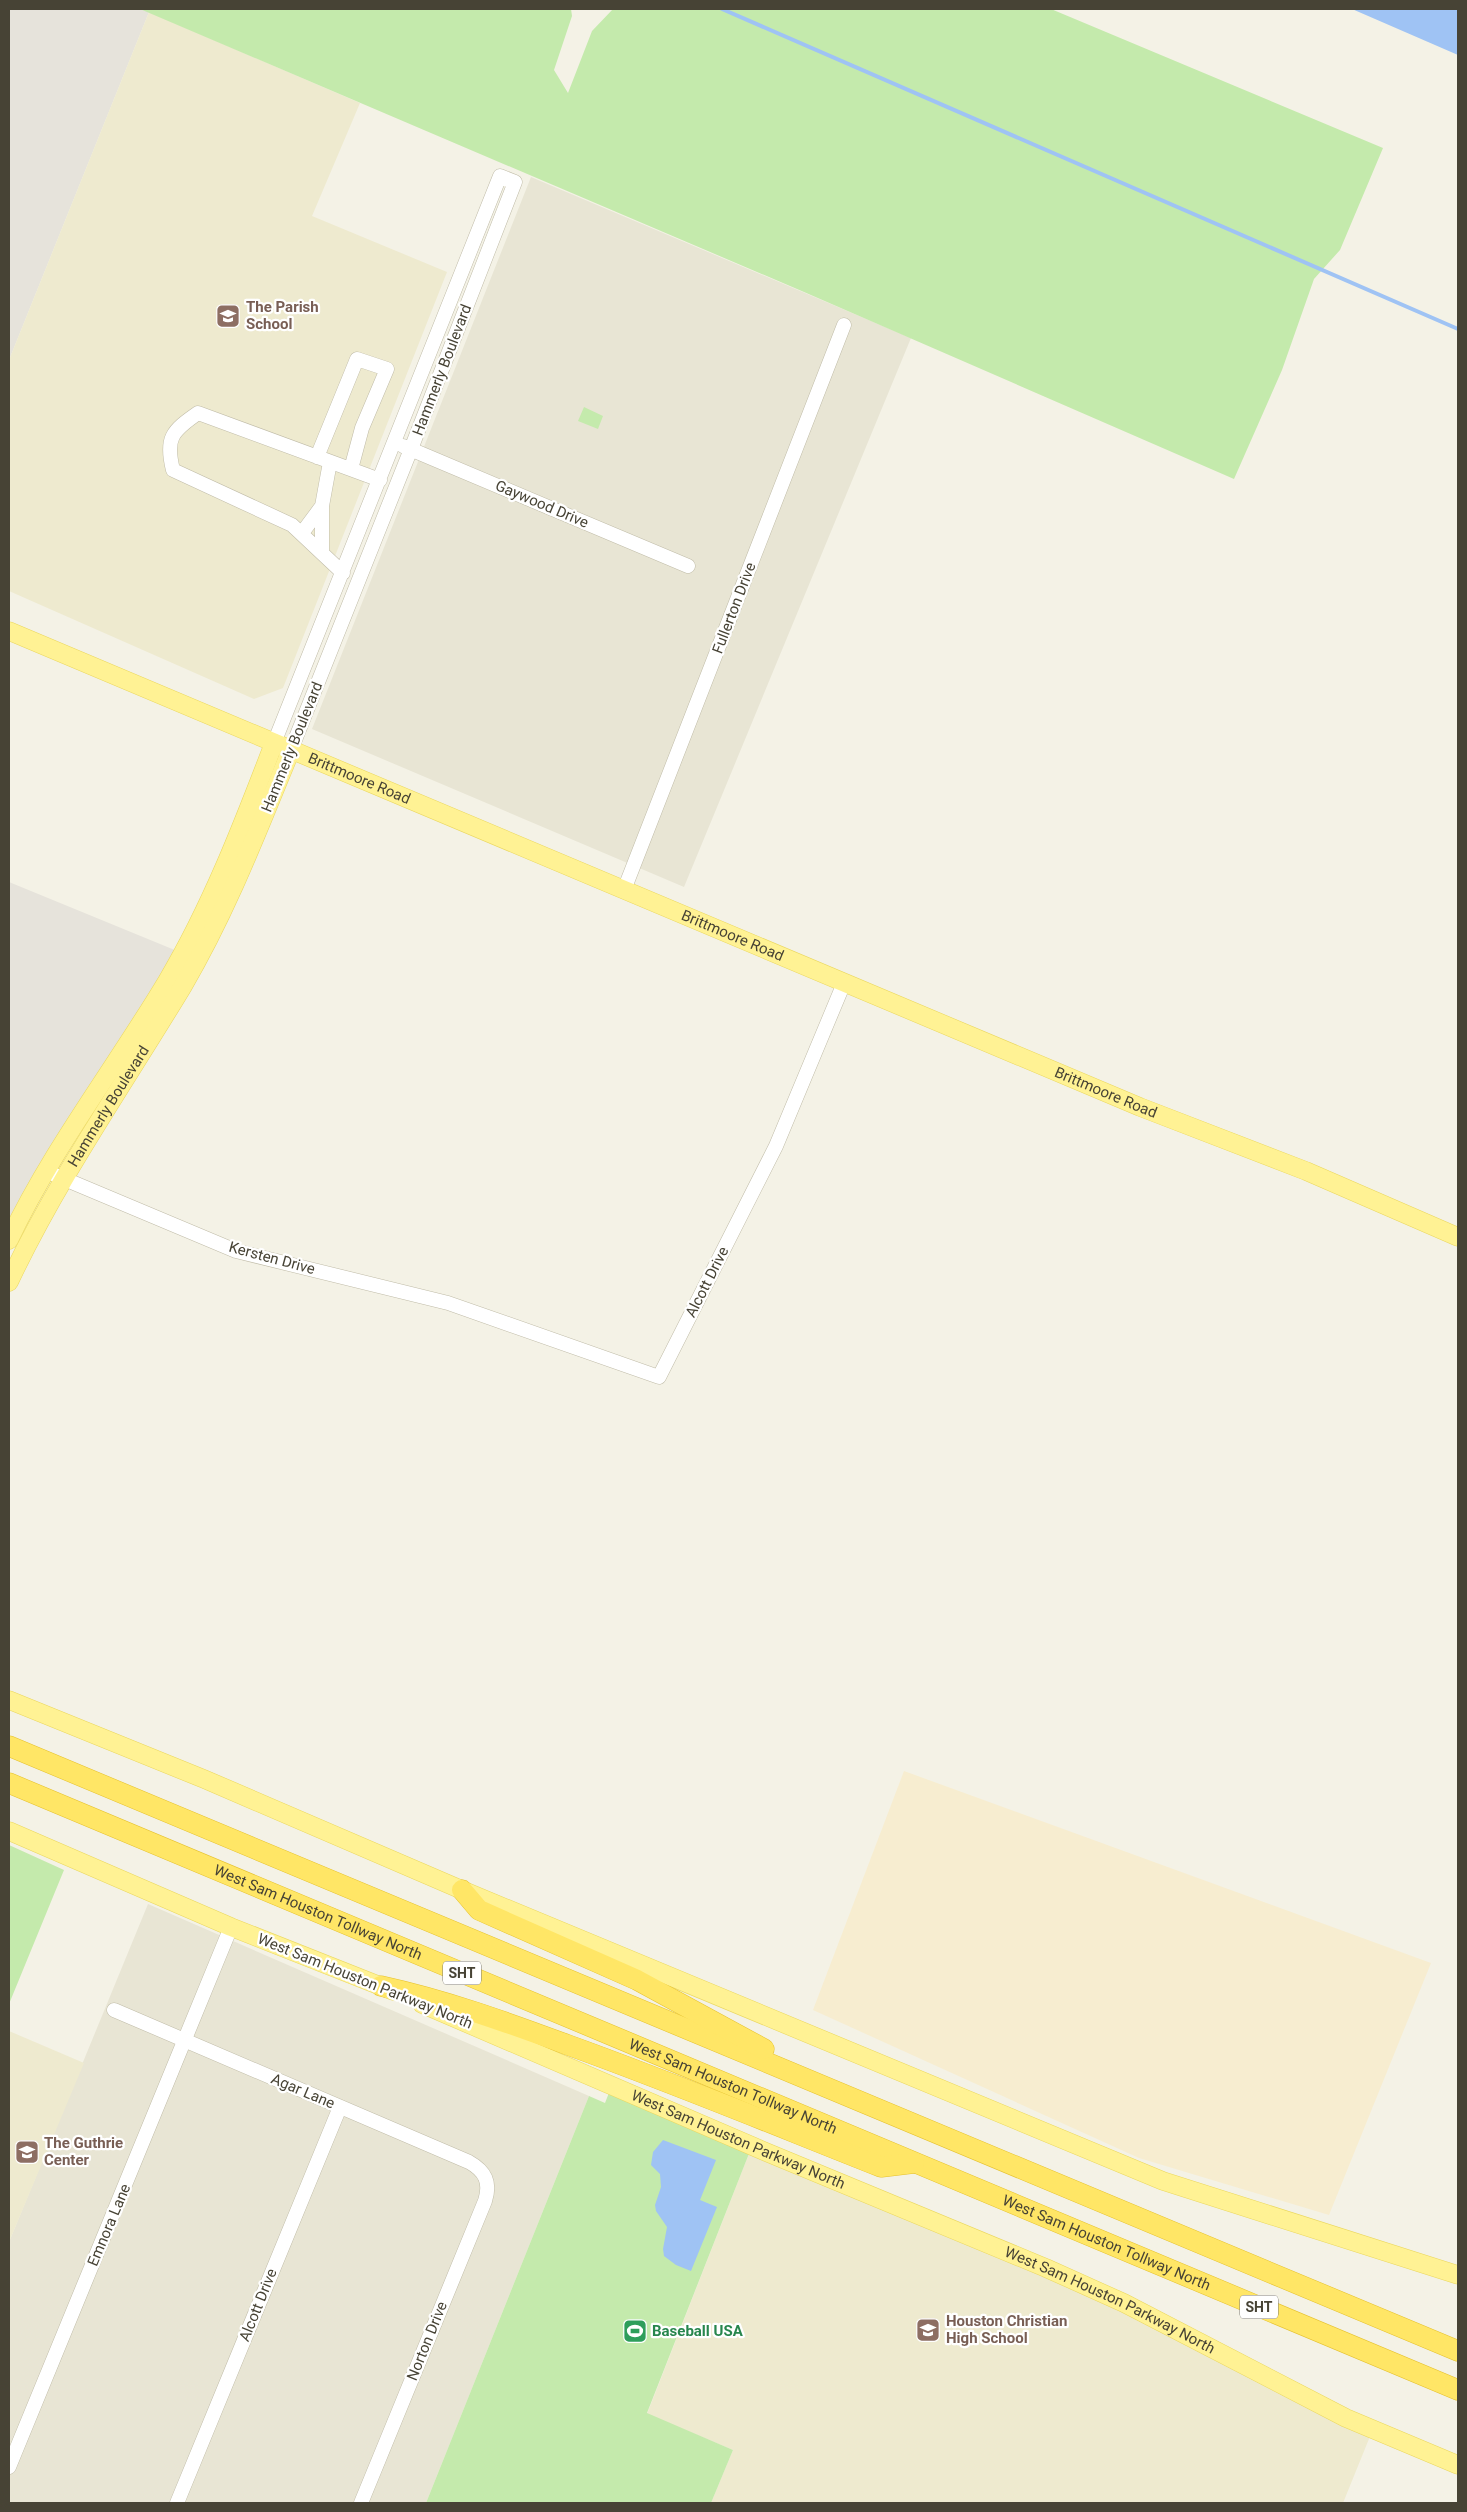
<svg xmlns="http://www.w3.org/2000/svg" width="1467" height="2512" font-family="Roboto,sans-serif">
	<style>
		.residential { fill: #e8e5d4 }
		.commercial { fill: #f7edd0 }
		.industrial { fill: #e6e3db }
		.education { fill: #eeeacf }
		.green { fill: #c4eaac }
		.water { fill: #9fc3f4 }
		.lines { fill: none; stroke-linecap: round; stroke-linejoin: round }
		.stream { stroke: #9fc3f4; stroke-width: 4 }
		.minor-casing { stroke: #c0bca8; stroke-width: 15 }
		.major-casing { stroke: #ead75e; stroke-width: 19 }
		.highway-casing { stroke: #e5c12e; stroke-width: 21 }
		.minor { stroke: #fff; stroke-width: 14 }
		.major { stroke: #fff294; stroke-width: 18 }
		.highway { stroke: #ffe666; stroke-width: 20 }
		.labels { text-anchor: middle; stroke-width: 4.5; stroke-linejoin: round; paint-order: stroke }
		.shield { fill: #fff; stroke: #7e7b72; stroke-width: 1 }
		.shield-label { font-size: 14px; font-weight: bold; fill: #474335 }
		.education-label { font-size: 15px; font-weight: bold; fill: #785e54; stroke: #fff; text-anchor: start }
		.street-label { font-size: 15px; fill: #474335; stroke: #fff }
		.leisure-label { font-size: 15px; font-weight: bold; fill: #27864d; stroke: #fff; text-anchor: start }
	</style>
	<rect width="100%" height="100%" fill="#f4f2e6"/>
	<path class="residential" d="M531 177 911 338 684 887 312 729Z
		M148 1904 589 2096 426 2503H9V2242Z"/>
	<path class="commercial" d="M904 1771 1431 1963 1329 2215 1139 2158 813 2010Z"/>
	<path class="industrial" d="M9 9H140L149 12 9 360Z
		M9 882 182 953 9 1240Z"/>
	<path class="education" d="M149 12 360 103 312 216 447 272 283 688 254 699 9 591V360Z
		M9 2031 84 2063 9 2242Z
		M752 2146 1046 2268 1373 2429 1343 2503H711L733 2450 647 2414Z"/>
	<path class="green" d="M140 9H571L572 16 554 70 568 93 592 31 613 9H1051L1383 148 1340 250 1314 279 1282 370 1234 479 804 292Z
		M584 407 603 416 598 429 578 421Z
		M9 1845 64 1870 9 2004Z
		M612 2085 752 2146 647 2413 733 2450 711 2503H426L589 2096 605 2103Z"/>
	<path class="water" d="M1352 9H1458V55Z
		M663 2140 716 2160 700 2200 717 2207 691 2271 676 2265 664 2256 663 2249 667 2227 656 2211 655 2205 661 2187 660 2174 651 2165 653 2152Z"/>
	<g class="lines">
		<path class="stream" d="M722 9 1458 329"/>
		<g class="minor-casing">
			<path id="minor" d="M403 446 688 566
				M317 457 357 359 387 369 362 428 351 469
				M302 533 322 506
				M322 553V506L330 462
				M343 573 292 525 173 470C165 438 172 431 198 413L380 480
				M274 743 500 176 515 182 411 449 291 750
				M624 890 844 325
				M55 1175 236 1251 448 1303 659 1377 776 1146 844 983
				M114 2010 469 2162C485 2171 491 2182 485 2201L361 2503
				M9 2467 231 1927
				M177 2503 340 2107"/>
		</g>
		<g class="major-casing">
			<g id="major">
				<path id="s1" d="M9 631 1140 1107 1306 1171 1458 1237"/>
				<path d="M9 1240C52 1149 115 1068 167 981 211 907 243 824 274 743"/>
				<path id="s2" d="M9 1282C58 1178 124 1084 183 986 227 911 258 830 291 750"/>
				<path d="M9 1700 204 1779 462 1890 1163 2181 1458 2275"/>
				<path d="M9 1831 231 1927 393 1991"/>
				<path id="s3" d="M422 2004 766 2152 1046 2268 1124 2303 1346 2418 1458 2465"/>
			</g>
		</g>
		<g class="highway-casing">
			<g id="highway">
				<path d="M9 1746 1458 2351"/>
				<path id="s4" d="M9 1783 1458 2390"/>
				<path d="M462 1890 479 1910 637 1980 764 2049"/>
				<path d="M381 1986C445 2000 506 2022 568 2045 674 2083 777 2126 881 2167L914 2163"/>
			</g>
		</g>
		<use href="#minor" class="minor"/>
		<use href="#major" class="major"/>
		<use href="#highway" class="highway"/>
	</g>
	<defs>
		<g id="school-square" transform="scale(1.25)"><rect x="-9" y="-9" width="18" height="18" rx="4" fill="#8d6e63" stroke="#fff"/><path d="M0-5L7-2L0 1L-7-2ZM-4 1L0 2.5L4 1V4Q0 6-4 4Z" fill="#fff"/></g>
		<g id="stadium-square" transform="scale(1.25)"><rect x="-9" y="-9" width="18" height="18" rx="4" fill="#2e9e5b" stroke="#fff"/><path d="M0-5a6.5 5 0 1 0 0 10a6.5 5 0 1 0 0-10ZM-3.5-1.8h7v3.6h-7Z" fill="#fff"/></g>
	</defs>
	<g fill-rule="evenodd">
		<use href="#school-square" x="228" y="316"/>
		<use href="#school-square" x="27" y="2152"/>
		<use href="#school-square" x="928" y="2330"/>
		<use href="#stadium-square" x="635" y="2331"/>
	</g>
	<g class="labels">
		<g class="shield">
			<rect x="443" y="1961.5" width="38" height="23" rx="4"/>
			<rect x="1240" y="2295.5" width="38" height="23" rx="4"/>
		</g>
		<g class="shield-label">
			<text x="462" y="1978">SHT</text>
			<text x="1259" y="2312">SHT</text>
		</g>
		<g class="education-label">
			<text x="246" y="312">The Parish<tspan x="246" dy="17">School</tspan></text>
			<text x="44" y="2148">The Guthrie<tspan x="44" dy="17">Center</tspan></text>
			<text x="946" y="2326">Houston Christian<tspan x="946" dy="17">High School</tspan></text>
		</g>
		<g class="street-label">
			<text transform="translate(442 370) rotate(-69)" y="5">Hammerly Boulevard</text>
			<text transform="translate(542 504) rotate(23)" y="5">Gaywood Drive</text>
			<text transform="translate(734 608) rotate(-69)" y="5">Fullerton Drive</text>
			<text transform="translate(292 747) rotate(-68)" y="5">Hammerly Boulevard</text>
			<text dy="5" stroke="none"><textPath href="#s1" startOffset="380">Brittmoore Road</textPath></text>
			<text dy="5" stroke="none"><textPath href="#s1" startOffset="785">Brittmoore Road</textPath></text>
			<text dy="5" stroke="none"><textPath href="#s1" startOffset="1190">Brittmoore Road</textPath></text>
			<text dy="5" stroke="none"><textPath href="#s2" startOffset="202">Hammerly Boulevard</textPath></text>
			<text transform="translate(272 1258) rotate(15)" y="5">Kersten Drive</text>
			<text transform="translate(707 1282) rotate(-63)" y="5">Alcott Drive</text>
			<text dy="5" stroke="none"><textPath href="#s4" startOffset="335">West Sam Houston Tollway North</textPath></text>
			<text transform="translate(365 1981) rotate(22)" y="5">West Sam Houston Parkway North</text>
			<text dy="5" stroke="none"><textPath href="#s4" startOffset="785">West Sam Houston Tollway North</textPath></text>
			<text transform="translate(303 2091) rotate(23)" y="5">Agar Lane</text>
			<text dy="5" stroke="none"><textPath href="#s3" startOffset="344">West Sam Houston Parkway North</textPath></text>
			<text transform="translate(109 2225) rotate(-67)" y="5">Emnora Lane</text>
			<text dy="5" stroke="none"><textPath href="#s4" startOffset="1190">West Sam Houston Tollway North</textPath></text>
			<text dy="5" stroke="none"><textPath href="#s3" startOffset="749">West Sam Houston Parkway North</textPath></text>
			<text transform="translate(258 2305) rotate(-68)" y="5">Alcott Drive</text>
			<text transform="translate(427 2341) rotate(-68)" y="5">Norton Drive</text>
		</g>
		<g class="leisure-label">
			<text x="652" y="2336">Baseball USA</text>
		</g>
	</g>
	<rect width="1467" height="2512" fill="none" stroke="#474335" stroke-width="20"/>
</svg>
